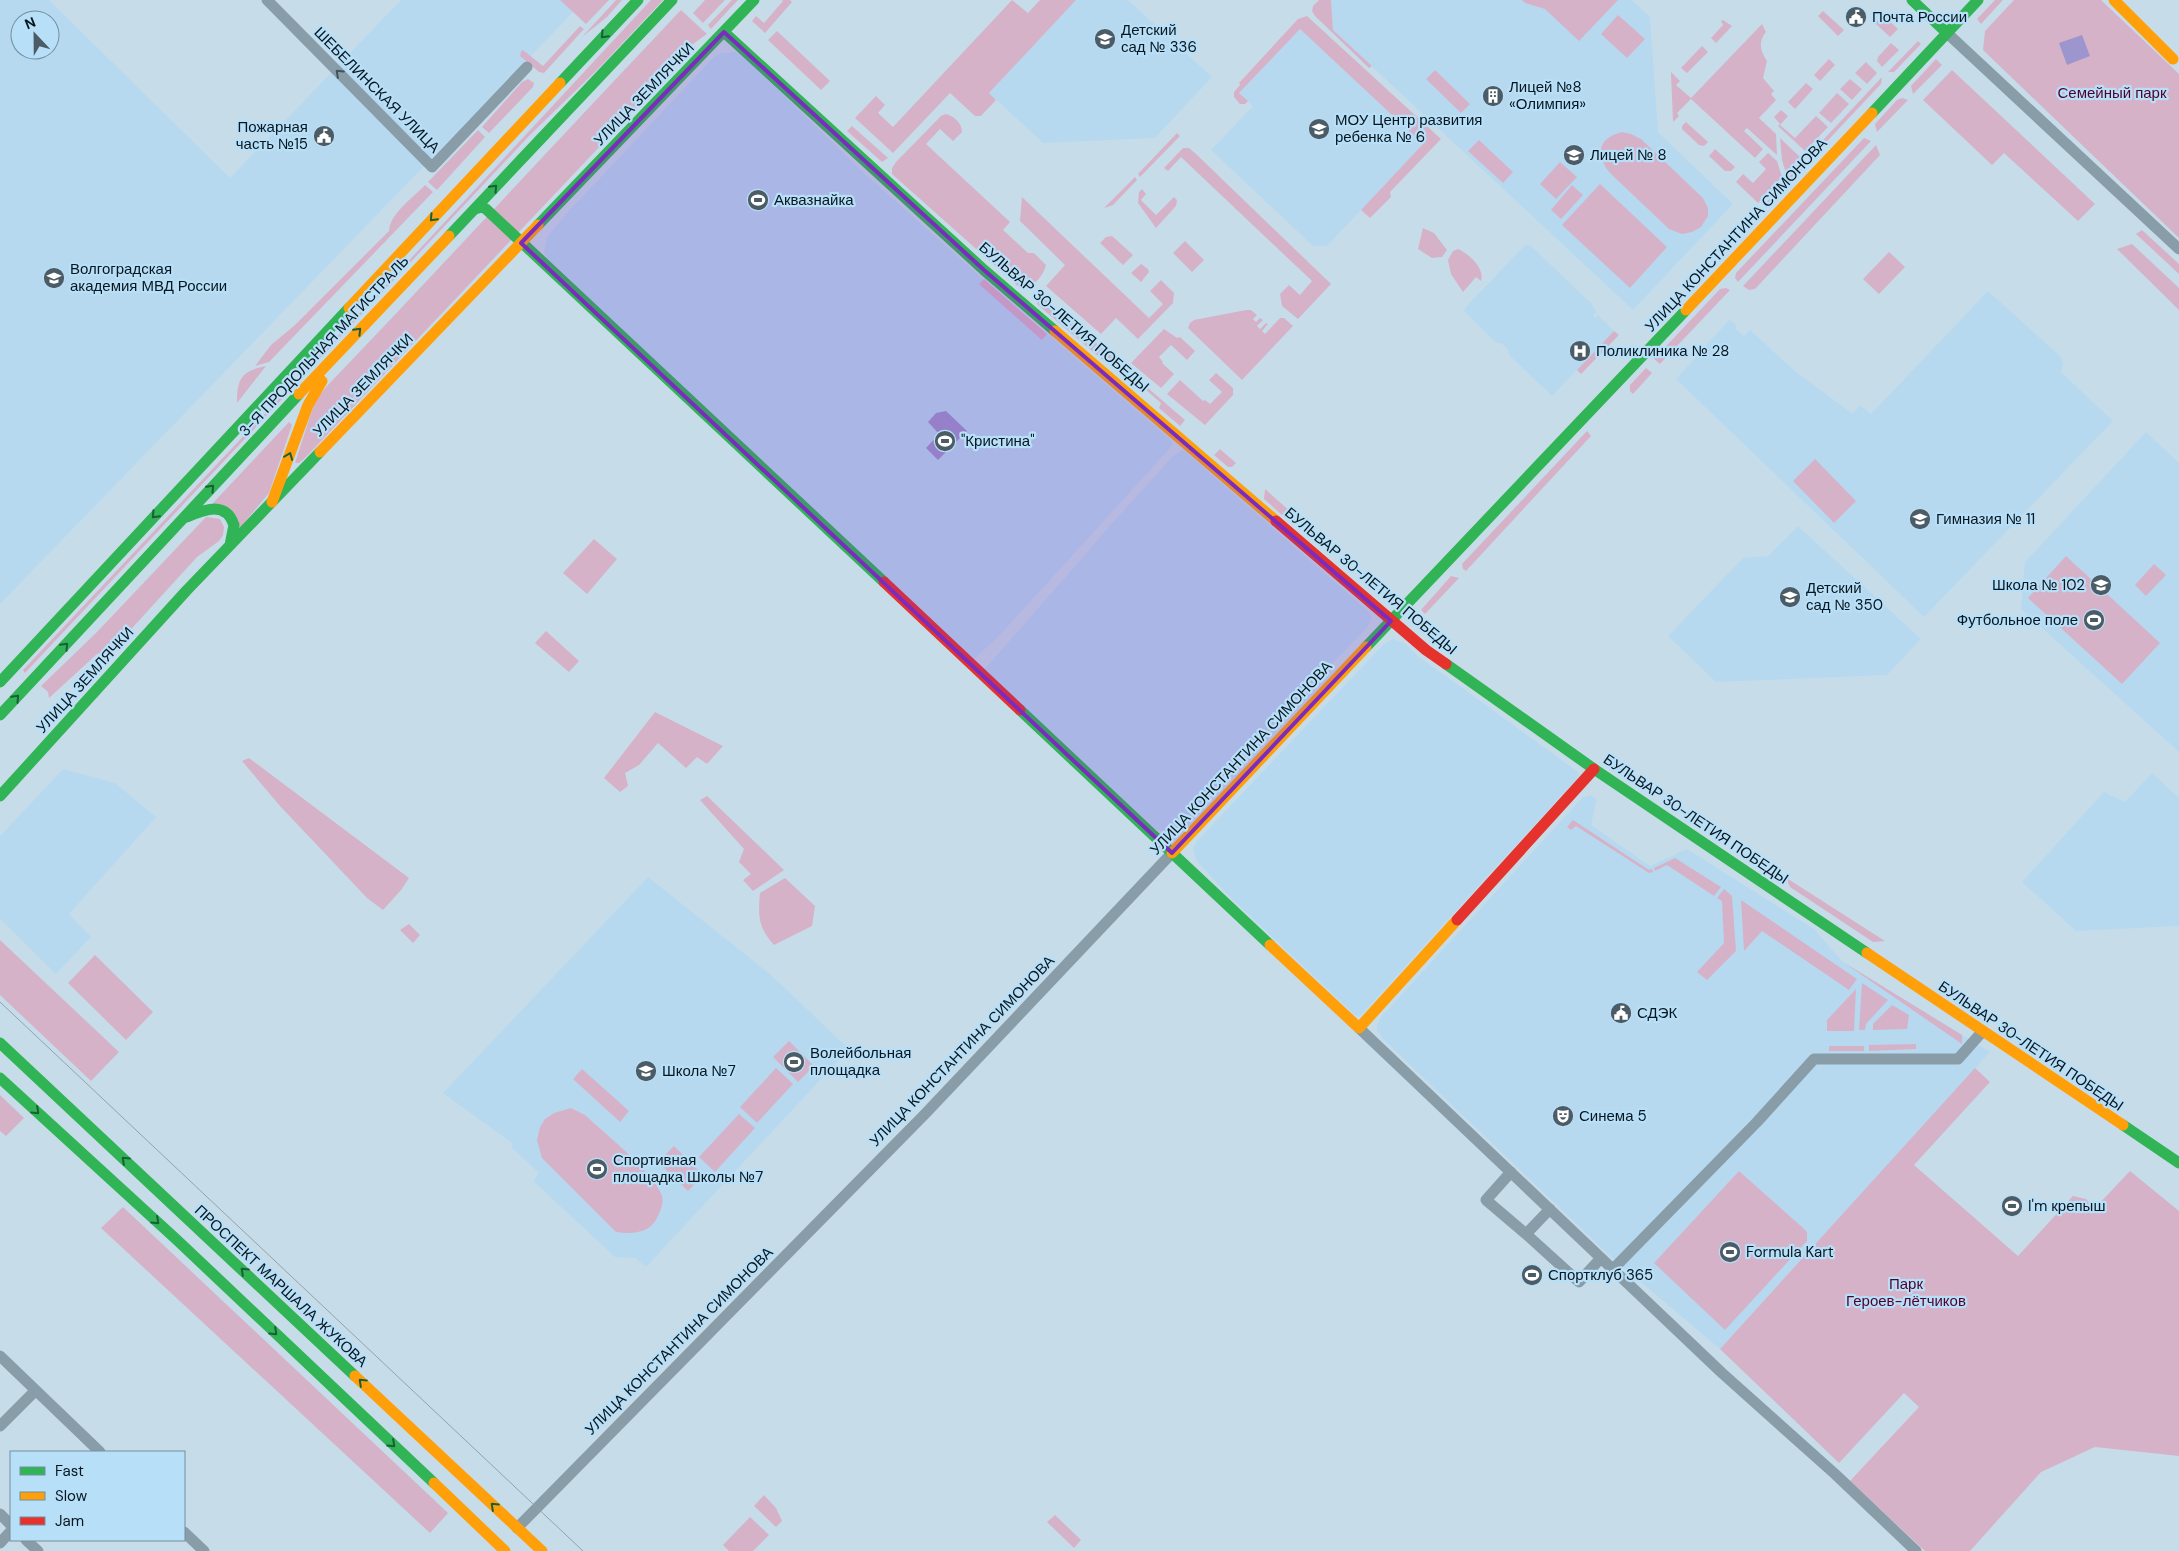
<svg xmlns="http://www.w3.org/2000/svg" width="2179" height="1551" font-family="'DM Sans',sans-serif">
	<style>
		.built { fill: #b6d9ef; fill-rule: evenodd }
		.green { fill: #d6b2c9 }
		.water { fill: #9d95ce }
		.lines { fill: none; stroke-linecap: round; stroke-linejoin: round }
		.street { stroke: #899da9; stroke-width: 11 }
		.fast { stroke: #30b455; stroke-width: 11 }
		.slow { stroke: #ff9f0a; stroke-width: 11 }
		.jam { stroke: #e5322d; stroke-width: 11 }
		.tram { stroke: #91a2ad; stroke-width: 1 }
		.oneway { stroke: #1a5e37 }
		.oneway2 { stroke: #42535d }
		.marked { fill: #7b2cbf; fill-opacity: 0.2; stroke: #7b2cbf; stroke-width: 4; stroke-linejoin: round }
		.labels { text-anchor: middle; stroke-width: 4.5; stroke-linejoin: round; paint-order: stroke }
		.poi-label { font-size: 15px; fill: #08171f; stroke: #b8dff8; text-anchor: start }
		.street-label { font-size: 15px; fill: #08171f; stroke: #b8dff8 }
		.park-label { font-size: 15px; fill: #51002c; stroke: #b8dff8 }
	</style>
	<rect width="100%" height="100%" fill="#c7dce9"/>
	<path class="built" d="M0 0H49L230 178 401 0H585L0 604ZM20 20H50V50H20Z
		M1076 0H1128L1212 77 1155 138 1043 143 989 93Z
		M1331 0H1632L1650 17 1658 132 1733 204 1633 310 1333 30Z
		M1300 29 1423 144 1327 246H1313L1211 150 1253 106 1239 93Z
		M735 52 744 57 866 175 975 272 1172 441V445L1163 456 997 638 974 659 550 264 544 252 547 237 566 214 714 57 722 53Z
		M1527 245 1531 246 1591 303 1596 312 1593 316 1596 318 1598 315 1614 331 1552 396 1509 355 1508 349 1501 343H1496L1464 311 1465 308 1523 247Z
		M1988 291 2061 357 2063 364 2061 372 2113 421 1924 617 1676 379 1730 319 1737 326 1735 329 1744 336 1750 330 1796 372 1853 414 1860 405 1871 414Z
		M2146 432 2179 463V752L2021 609 2025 562Z
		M1183 450 1369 612 1372 618 1366 629 1281 716 1178 829 1168 833 1156 829 984 670 1116 519 1175 454Z
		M1798 526 1921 639 1887 675 1716 682 1668 636 1743 558 1768 556Z
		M1393 639 1404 643 1418 656 1578 772 1579 776 1360 1016 1355 1015 1232 899 1196 860 1193 848 1197 841 1384 644Z
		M63 769 115 783 156 817 69 914 91 937 56 974 0 919V836Z
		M2152 773 2179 798V926L2076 931 2022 882 2104 792 2125 802Z
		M1590 795 1596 798V802L1591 825 1650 866 1687 849 1815 930 1843 962 1990 1052 1720 1349 1609 1255 1383 1039 1377 1030V1025L1382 1016 1583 797Z
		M648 877 770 974 849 1049 646 1267 635 1258 615 1257 533 1181 539 1173 511 1147 513 1144 443 1093Z"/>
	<path class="green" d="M560 0H609L586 24Z
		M616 0H622L607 17 582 37Z
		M651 0H663L599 68 529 136 25 673 23 670 401 269Z
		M705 0H725L703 23 693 13Z
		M732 0H738L711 29 708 25Z
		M782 0H790L792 2 765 33 752 21 756 16 764 23 783 1Z
		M1012 0 1028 13 1040 0H1076L989 93 996 100 981 116H975L950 93 893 153 855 118 876 96 885 105 878 113 893 127Z
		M1319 0H1331L1333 30 1372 66 1369 68 1315 16 1312 11 1313 6Z
		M1522 0H1618L1579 41 1545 9 1525 3Z
		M1995 0H2003L1981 24 1977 19Z
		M2014 0H2101L2179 74V238L1983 50 1985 31Z
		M681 10 707 34C693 43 681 54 673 69L306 457 299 463H295L315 401 327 386C446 262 562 135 681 10Z
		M1823 11 1844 30 1838 36 1818 16Z
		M1618 15 1645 39 1627 58 1601 34Z
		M1883 15 1898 29 1890 37 1875 23Z
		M1307 16 1441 139 1390 192 1391 197 1370 218 1361 210 1423 144 1300 29 1239 93 1248 101 1245 104H1240L1234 97V92L1240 85 1239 83 1298 19Z
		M1723 20 1732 26 1716 43 1711 38 1723 25 1721 21Z
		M1762 24 1766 32C1758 42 1760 51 1767 61L1763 78 1774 91 1771 94 1776 100 1759 118 1776 134 1777 155 1747 128 1744 131 1763 149 1755 158 1691 99 1677 113 1679 116 1673 122 1671 74V72L1680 81 1676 85 1691 98Z
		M580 26 584 29 544 73 539 72 520 56 521 51 523 50 543 66Z
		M777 31 830 81 821 90 768 40Z
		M1918 41 1921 44 1894 72H1888Z
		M1891 43 1899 50 1882 67 1877 61 1878 57Z
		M1702 46 1708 52 1687 73 1681 68Z
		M1829 59 1835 65 1820 81 1814 75Z
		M1936 59 1942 65 1913 94 1911 86Z
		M1866 62 1877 73 1867 84 1855 73Z
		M1435 70 1470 104 1461 113 1426 79Z
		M1952 70 2095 204 2078 221 2004 153 1992 165 1923 100Z
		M1882 77 1881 84 1815 154 1809 155Z
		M528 79 534 83 533 87 489 133 482 127 522 82Z
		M1850 79 1862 89 1852 100 1840 89Z
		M1806 83 1813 89 1795 109 1788 102Z
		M1837 93 1849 104 1831 123 1819 113Z
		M1902 98 1908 100 1877 132 1875 124 1897 100Z
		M1781 110 1788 116 1780 125 1795 138 1816 116 1828 127 1805 151 1778 126 1780 124 1774 117Z
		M946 114C954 116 962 123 962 132L953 141 940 129 926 144 1010 222 1003 230 1028 253H1034L1046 265C1043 277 1032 289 1020 288L892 174V168L896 162 941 116Z
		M1686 122 1708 142 1704 146 1699 145 1682 129V126Z
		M852 126 888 158 882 162 847 131Z
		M478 130 485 137 437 190 428 182Z
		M1622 132 1631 134 1641 139 1703 198 1708 208V216L1701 227 1692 232 1682 234 1669 229 1610 173C1595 154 1598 138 1622 132Z
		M1177 133 1180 136 1140 177 1138 174Z
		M1780 138 1800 157 1786 173 1782 160Z
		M1864 138 1871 141 1738 282 1735 278 1736 273Z
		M1479 140 1513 172 1503 183 1468 151Z
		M1876 145 1880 155 1755 289 1749 290 1743 286Z
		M1183 148H1189L1196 154 1331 284 1298 319 1282 306 1280 294 1289 285 1300 295 1312 281 1181 157 1168 171 1164 168Z
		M1715 149 1735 167 1731 171H1725L1709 156Z
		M1768 153 1777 161 1782 177 1758 203 1736 182 1743 174 1753 183 1766 169 1759 162Z
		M1804 160 1805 167 1770 205 1763 206Z
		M1560 162 1577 177 1556 199 1540 184Z
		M1135 177 1137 180 1113 205 1104 208Z
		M1600 184 1667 247 1630 288 1562 225Z
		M425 185 433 192 269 362 255 366 271 345 295 325 389 231C390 213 413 198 425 185Z
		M1572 185 1583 195 1561 219 1551 210Z
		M1142 189 1146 194 1141 200 1156 215 1174 197 1177 200 1176 206 1156 228 1138 203 1139 192Z
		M1022 197 1149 318 1163 304 1150 291 1161 280 1174 293 1173 303 1138 339 1116 318 1101 334 1046 286 1065 265 1020 221Z
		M1423 228 1434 233 1447 250 1442 257 1432 258 1418 249Z
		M2142 230 2179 264V274L2136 234Z
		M1112 236 1133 255 1123 265 1100 243 1106 237Z
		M1185 241 1204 260 1192 272 1173 253Z
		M2132 244 2179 288V310L2117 249Z
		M1458 249C1469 254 1485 268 1481 281L1476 277 1463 292 1451 274 1448 260 1453 251Z
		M1889 252 1905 267 1879 294 1863 279Z
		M1141 264 1148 269 1149 272 1141 282 1131 273Z
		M984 279 1047 334 1042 340 979 284Z
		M1726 288 1730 290 1660 364 1654 359 1720 289Z
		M1038 293 1117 361 1111 364 1106 363 1038 305 1036 299Z
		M1246 310H1251L1257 315 1253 319 1256 322 1260 318 1263 320 1257 326 1260 329 1266 323 1268 324 1262 331 1265 334 1280 318H1284L1293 326 1242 380 1188 328 1190 323 1194 320Z
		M1164 329 1177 338 1180 337 1195 351 1187 360 1171 345 1159 357 1163 362 1162 363 1174 374 1161 388 1131 363Z
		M1614 331 1619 335 1581 374 1577 370Z
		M266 366 237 403C237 379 241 371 266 366Z
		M1646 368 1652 373 1633 394 1630 391V385Z
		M1126 369 1132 374 1131 377H1135L1185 420 1180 426 1159 408 1161 403 1137 382 1131 384C1125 379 1122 376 1126 369Z
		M1216 373 1233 388V395L1205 425 1167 394 1180 380 1203 401 1205 400 1210 404 1222 392 1209 380Z
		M289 422 292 425 269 493 238 530 213 503Z
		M1587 431 1591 436 1466 571 1463 569 1462 564Z
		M1220 449 1236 463 1232 467H1228L1214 455Z
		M1815 459 1856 501 1834 523 1793 481Z
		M1265 489 1292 513 1282 515 1264 499Z
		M206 517 220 519 224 527 223 535 219 541 197 557 113 649 97 654 49 698 48 692 41 686 96 633Z
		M594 539 617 559 587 594 563 573Z
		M2066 556 2160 643 2122 684 2028 598Z
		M2154 564 2166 575 2146 596 2135 585Z
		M1451 576 1459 578 1425 614 1421 610Z
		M546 631 579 661 569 672 535 643Z
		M655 712 723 746 707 764 697 757 686 768 658 743 639 765 625 773 628 786 620 792 604 778Z
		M249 758 409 878 401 890 383 910 367 898 280 806 242 761Z
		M707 796 784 870 753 891 743 880 751 874 739 862 744 849 700 800Z
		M1573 820 1649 870 1652 869 1653 872 1649 873 1576 826 1571 830 1567 827Z
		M1675 858 1721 887 1714 896 1667 865 1655 871 1654 868Z
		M785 878 815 906 812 926 774 945C758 927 758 916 760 893Z
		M1788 879 1885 941 1873 942 1790 887 1788 883Z
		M1724 889 1732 896 1736 951 1707 980 1697 972 1724 943 1722 901 1717 898Z
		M1741 900 1857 979 1849 990 1762 931 1744 951Z
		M409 924 420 935 413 943 400 930Z
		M0 940 119 1052 91 1081 0 995Z
		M95 955 153 1012 126 1040 68 983Z
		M1843 962 1962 1035V1044Z
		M1862 983 1888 1000 1866 1024 1865 1030H1859Z
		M1856 989 1854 1031H1827V1020Z
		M1892 1005 1909 1015 1907 1029 1873 1030V1024Z
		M789 1041 814 1066 798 1082 773 1057Z
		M1916 1044V1049L1869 1051V1045Z
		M1829 1046H1864V1051H1829Z
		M776 1068 793 1084 757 1123 740 1107Z
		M1975 1068 1990 1082 1914 1165 2018 1256 2073 1196 2086 1199 2094 1209 2130 1171 2179 1211V1456L2095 1447 2041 1472 1970 1551H1925L1850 1481 1919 1407 1904 1393 1839 1463 1720 1349Z
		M582 1069 629 1111 620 1122 573 1079Z
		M0 1095 24 1118 6 1136 0 1131Z
		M571 1108 585 1115C604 1133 655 1173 662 1196 664 1204 660 1211 657 1218 649 1234 631 1234 616 1232L542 1158 537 1140 540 1127 545 1119 554 1113Z
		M739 1114 755 1128 715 1172 699 1157Z
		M674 1146 703 1175 688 1191 658 1162Z
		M1739 1171 1802 1227 1807 1232V1241L1725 1330 1654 1263Z
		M123 1207 448 1513 430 1533 101 1228Z
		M764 1495 776 1508 782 1521 776 1527 754 1506Z
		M1055 1515 1081 1540 1074 1548 1047 1522Z
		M750 1517 769 1535 753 1551H729L723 1545Z"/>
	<path class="water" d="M2082 35 2090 56 2067 65 2059 43Z
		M946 411 967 431 938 460 926 448 939 434 928 422 936 413Z"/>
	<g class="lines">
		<path class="street" d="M267 0 432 167 527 67
			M1947 33 2179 249
			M1359 1028 1722 1373 1835 1474 1916 1551
			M1511 1172 1486 1200 1526 1234
			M1550 1209 1526 1234 1579 1282 1601 1258
			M1613 1269 1757 1122 1814 1059H1958L1982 1032
			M0 1356 100 1452
			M0 1426 35 1391
			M0 1514 11 1525
			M517 1528 925 1114 1172 853
			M184 1532 204 1551
			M26 1540 38 1551
			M0 1543 11 1531"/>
		<path class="fast" d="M1912 0 1947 33
			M724 32 984 270 1055 331
			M560 83 638 0
			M1872 113 1978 0
			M475 209 481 207 486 209 884 582
			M538 225 754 0
			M449 236 672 0
			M187 517C205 509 226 501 234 525L230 545
			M1366 647 1686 310
			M1446 664 1594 769 1867 953
			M0 682 349 308
			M1020 710 1270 945
			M0 715 299 394
			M0 796 187 590 320 452
			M0 1043 355 1376
			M0 1078 177 1240 434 1483
			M2123 1125 2179 1163"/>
		<path class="slow" d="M2114 0 2173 59
			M349 308 560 83
			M1686 310 1872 113
			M1055 331 1276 521
			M299 394 449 236
			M320 452 538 225
			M272 502 308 405 322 381
			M1172 853 1366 647
			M1270 945 1359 1028 1457 920
			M1867 953 2123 1125
			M355 1376 542 1551
			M434 1483 505 1551"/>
		<path class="jam" d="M1276 521 1426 650 1446 664
			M884 582 1020 710
			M1457 920 1594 769"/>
		<path class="tram" d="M0 1002 583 1551"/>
	</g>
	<defs><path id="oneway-chevron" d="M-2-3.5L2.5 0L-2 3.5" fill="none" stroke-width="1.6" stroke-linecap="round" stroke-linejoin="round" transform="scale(1.25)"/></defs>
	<g class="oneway">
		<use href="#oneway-chevron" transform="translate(604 35) rotate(134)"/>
		<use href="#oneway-chevron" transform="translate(494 188) rotate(-47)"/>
		<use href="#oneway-chevron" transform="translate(433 218) rotate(133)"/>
		<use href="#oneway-chevron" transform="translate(358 331) rotate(-46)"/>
		<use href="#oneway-chevron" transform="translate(289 456) rotate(-69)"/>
		<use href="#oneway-chevron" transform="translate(211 488) rotate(-47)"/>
		<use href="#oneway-chevron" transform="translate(155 515) rotate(133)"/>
		<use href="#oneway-chevron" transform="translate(65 646) rotate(-47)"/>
		<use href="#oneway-chevron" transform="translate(16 698) rotate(-47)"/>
		<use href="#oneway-chevron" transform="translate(36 1111) rotate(43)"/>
		<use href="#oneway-chevron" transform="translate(125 1160) rotate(-137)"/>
		<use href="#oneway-chevron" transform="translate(156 1221) rotate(43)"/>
		<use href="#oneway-chevron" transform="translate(244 1271) rotate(-137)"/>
		<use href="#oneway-chevron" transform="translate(274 1332) rotate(43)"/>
		<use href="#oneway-chevron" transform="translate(362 1382) rotate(-137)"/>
		<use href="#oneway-chevron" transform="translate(392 1444) rotate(43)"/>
		<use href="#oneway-chevron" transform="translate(494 1506) rotate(-137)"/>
	</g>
	<use class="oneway2" href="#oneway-chevron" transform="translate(339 73) rotate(-137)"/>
	<path class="marked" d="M724 32 984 270 1391 621 1172 853 521 243Z"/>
	<defs>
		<g id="civic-disc" transform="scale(1.125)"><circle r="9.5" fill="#4b5c66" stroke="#b8dff8"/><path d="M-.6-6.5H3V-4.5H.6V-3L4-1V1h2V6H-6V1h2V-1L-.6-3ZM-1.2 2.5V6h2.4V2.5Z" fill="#fff"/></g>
		<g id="school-disc" transform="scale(1.125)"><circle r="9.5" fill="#4b5c66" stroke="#b8dff8"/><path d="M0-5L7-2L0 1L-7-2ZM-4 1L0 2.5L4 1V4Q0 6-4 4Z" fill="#fff"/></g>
		<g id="building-disc" transform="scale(1.125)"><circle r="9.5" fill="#4b5c66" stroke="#b8dff8"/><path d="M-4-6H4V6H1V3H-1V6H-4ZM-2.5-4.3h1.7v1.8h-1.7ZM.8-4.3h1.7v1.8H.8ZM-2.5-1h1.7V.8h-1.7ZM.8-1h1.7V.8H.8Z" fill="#fff"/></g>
		<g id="stadium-disc" transform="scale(1.125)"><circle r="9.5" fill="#4b5c66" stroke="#b8dff8"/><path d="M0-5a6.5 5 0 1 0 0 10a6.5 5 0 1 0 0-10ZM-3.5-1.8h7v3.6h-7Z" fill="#fff"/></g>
		<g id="university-disc" transform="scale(1.125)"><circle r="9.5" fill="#4b5c66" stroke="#b8dff8"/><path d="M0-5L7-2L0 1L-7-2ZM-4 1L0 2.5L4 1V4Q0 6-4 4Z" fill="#fff"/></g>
		<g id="hospital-disc" transform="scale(1.125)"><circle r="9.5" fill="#4b5c66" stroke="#b8dff8"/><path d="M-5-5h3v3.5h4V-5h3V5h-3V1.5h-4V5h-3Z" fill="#fff"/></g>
		<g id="theatre-disc" transform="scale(1.125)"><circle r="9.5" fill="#4b5c66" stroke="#b8dff8"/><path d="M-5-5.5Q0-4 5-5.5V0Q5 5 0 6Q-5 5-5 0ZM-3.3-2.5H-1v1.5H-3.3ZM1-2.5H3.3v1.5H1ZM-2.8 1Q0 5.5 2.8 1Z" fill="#fff"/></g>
	</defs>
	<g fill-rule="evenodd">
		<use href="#civic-disc" x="1856" y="17"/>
		<use href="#school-disc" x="1105" y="39"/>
		<use href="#building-disc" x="1493" y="96"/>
		<use href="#school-disc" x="1319" y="129"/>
		<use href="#civic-disc" x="324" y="136"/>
		<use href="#school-disc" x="1574" y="155"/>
		<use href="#stadium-disc" x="758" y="200"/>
		<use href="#university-disc" x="54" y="278"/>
		<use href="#hospital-disc" x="1580" y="351"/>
		<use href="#stadium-disc" x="945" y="441"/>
		<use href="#school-disc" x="1920" y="519"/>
		<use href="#school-disc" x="2101" y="585"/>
		<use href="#school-disc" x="1790" y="597"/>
		<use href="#stadium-disc" x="2094" y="620"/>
		<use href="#civic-disc" x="1621" y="1013"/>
		<use href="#stadium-disc" x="794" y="1062"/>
		<use href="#school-disc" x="646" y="1071"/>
		<use href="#theatre-disc" x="1563" y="1116"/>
		<use href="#stadium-disc" x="597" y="1169"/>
		<use href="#stadium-disc" x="2012" y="1206"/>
		<use href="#stadium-disc" x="1730" y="1252"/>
		<use href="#stadium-disc" x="1532" y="1275"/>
	</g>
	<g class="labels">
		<g class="poi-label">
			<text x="1872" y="22">Почта России</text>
			<text x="1121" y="35">Детский<tspan x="1121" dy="17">сад № 336</tspan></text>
			<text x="1509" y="92">Лицей №8<tspan x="1509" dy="17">«Олимпия»</tspan></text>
			<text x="1335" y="125">МОУ Центр развития<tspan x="1335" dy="17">ребенка № 6</tspan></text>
			<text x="308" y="132" text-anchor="end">Пожарная<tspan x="308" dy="17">часть №15</tspan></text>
			<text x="1590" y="160">Лицей № 8</text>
			<text x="774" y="205">Аквазнайка</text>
			<text x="70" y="274">Волгоградская<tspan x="70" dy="17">академия МВД России</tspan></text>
			<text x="1596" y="356">Поликлиника № 28</text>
			<text x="961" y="446">"Кристина"</text>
			<text x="1936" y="524">Гимназия № 11</text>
			<text x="2085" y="590" text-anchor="end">Школа № 102</text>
			<text x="1806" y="593">Детский<tspan x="1806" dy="17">сад № 350</tspan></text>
			<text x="2078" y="625" text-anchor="end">Футбольное поле</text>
			<text x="1637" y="1018">СДЭК</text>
			<text x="810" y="1058">Волейбольная<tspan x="810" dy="17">площадка</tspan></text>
			<text x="662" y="1076">Школа №7</text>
			<text x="1579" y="1121">Синема 5</text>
			<text x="613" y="1165">Спортивная<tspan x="613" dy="17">площадка Школы №7</tspan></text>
			<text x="2028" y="1211">I'm крепыш</text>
			<text x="1746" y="1257">Formula Kart</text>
			<text x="1548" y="1280">Спортклуб 365</text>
		</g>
		<g class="street-label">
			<text transform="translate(377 90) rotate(45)" y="5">ШЕБЕЛИНСКАЯ УЛИЦА</text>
			<text transform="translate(644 94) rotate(-46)" y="5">УЛИЦА ЗЕМЛЯЧКИ</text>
			<text transform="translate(1736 235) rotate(-47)" y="5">УЛИЦА КОНСТАНТИНА СИМОНОВА</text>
			<text transform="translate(1064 317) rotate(41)" y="5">БУЛЬВАР 30-ЛЕТИЯ ПОБЕДЫ</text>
			<text transform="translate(324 346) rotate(-47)" y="5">3-Я ПРОДОЛЬНАЯ МАГИСТРАЛЬ</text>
			<text transform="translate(363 385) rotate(-46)" y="5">УЛИЦА ЗЕМЛЯЧКИ</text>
			<text transform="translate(1371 581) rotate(40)" y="5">БУЛЬВАР 30-ЛЕТИЯ ПОБЕДЫ</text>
			<text transform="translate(85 680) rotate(-48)" y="5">УЛИЦА ЗЕМЛЯЧКИ</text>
			<text transform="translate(1241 758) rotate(-47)" y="5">УЛИЦА КОНСТАНТИНА СИМОНОВА</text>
			<text transform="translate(1696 819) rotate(34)" y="5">БУЛЬВАР 30-ЛЕТИЯ ПОБЕДЫ</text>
			<text transform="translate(2031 1046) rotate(34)" y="5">БУЛЬВАР 30-ЛЕТИЯ ПОБЕДЫ</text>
			<text transform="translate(962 1051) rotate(-46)" y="5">УЛИЦА КОНСТАНТИНА СИМОНОВА</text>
			<text transform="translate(281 1286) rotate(43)" y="5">ПРОСПЕКТ МАРШАЛА ЖУКОВА</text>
			<text transform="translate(679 1341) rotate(-45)" y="5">УЛИЦА КОНСТАНТИНА СИМОНОВА</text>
		</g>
		<g class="park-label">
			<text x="2112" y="98">Семейный парк</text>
			<text x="1906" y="1289">Парк<tspan x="1906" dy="17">Героев-лётчиков</tspan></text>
		</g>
	</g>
	<rect x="10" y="1451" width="175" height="90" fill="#b8dff8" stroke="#728fa1"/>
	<rect x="20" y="1467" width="25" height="8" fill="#30b455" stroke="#728fa1"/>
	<text x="55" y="1476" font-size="15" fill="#08171f">Fast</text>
	<rect x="20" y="1492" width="25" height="8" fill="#ff9f0a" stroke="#728fa1"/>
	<text x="55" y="1501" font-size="15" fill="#08171f">Slow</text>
	<rect x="20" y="1517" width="25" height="8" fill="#e5322d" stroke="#728fa1"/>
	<text x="55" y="1526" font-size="15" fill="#08171f">Jam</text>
	<g transform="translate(35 35) rotate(338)"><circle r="24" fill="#b8dff8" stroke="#728fa1"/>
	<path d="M0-4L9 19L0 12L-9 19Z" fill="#4b5c66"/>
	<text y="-8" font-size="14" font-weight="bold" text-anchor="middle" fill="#08171f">N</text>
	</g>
</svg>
